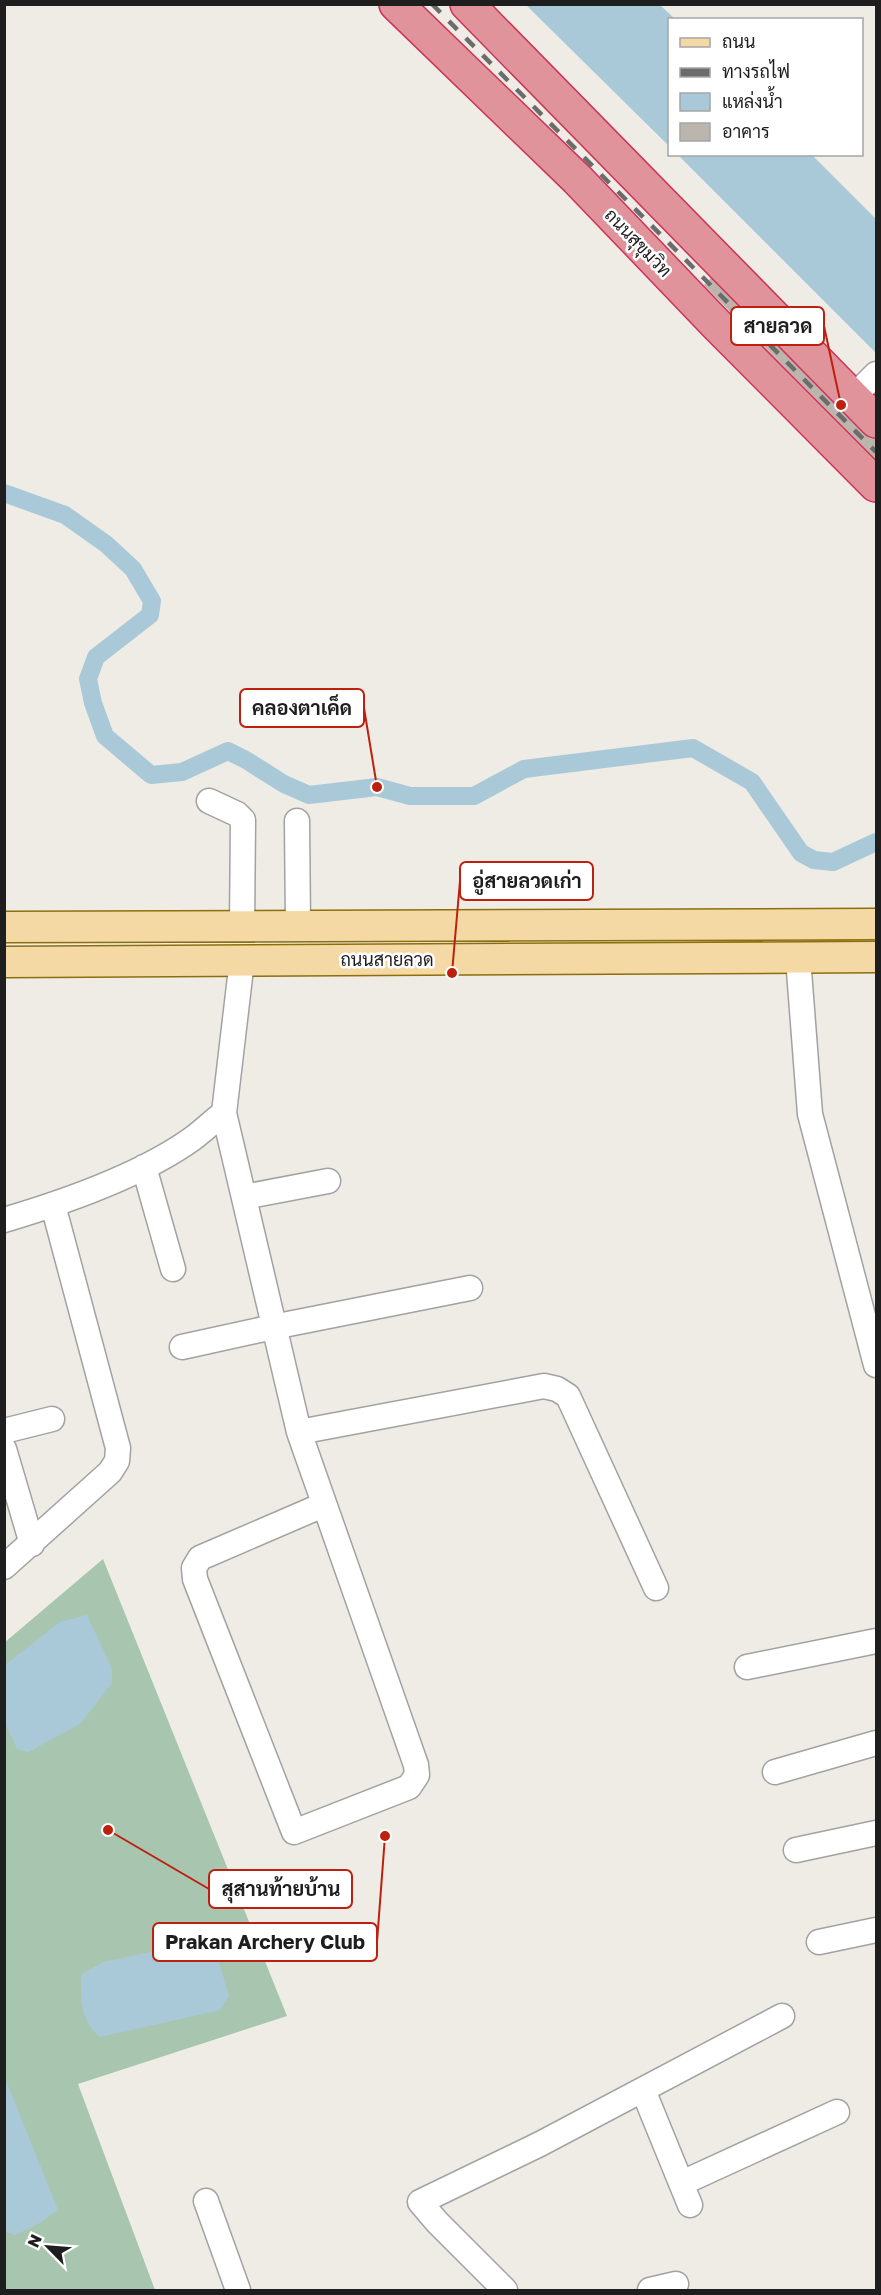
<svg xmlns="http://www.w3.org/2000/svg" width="881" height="2295" font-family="'Golos Text',Sarabun,sans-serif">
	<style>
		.cemetery { fill: #a8c6af }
		.water { fill: #a9c9d9 }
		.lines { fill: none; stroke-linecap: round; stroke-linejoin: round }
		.canal { stroke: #a9c9d9; stroke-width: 18 }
		.building { fill: #bbb5ae; stroke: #bfb5a9; stroke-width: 1.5 }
		.minor-casing { stroke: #a2a2a2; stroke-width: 27 }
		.major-casing { stroke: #8d6e0c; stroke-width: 33 }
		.highway-casing { stroke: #cd3258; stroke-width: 36 }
		.minor { stroke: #fff; stroke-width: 24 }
		.major { stroke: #f5d9a4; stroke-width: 30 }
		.highway { stroke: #e0939a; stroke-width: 33 }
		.rail { stroke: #6c6c6c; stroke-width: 4.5; stroke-dasharray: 12 12; stroke-linecap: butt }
		.labels { text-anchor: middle; stroke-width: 5; stroke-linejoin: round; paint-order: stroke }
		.street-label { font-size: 18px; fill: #1e1e1e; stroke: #fff }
		.leader { fill: none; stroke: #bd200f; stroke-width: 2 }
		.callout-dot { fill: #bd200f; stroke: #fff; stroke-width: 2 }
		.callout { fill: #fff; stroke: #bd200f; stroke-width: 2 }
		.callout-label { font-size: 20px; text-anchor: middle; font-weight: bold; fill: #1e1e1e }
	</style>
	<rect width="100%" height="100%" fill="#eeece5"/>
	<path class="cemetery" d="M103 1559 287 2016 78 2084 155 2290H5L4 1643Z"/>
	<path class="water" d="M526 5H660L675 19 670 20 669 146Z
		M678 155H812L876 219V353Z
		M87 1615 112 1669V1683L80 1724 28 1752 17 1749 5 1722V1665L60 1622Z
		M212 1939 229 1996 220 2010 100 2037C81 2022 79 1997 82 1974L103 1962Z
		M5 2078 58 2210 38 2224 15 2235 5 2231Z"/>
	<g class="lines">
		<path class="canal" d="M4 493 65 515 106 544 133 569 152 601 150 615 96 657 88 679 93 703 105 736 151 775 182 772 228 751 246 760 284 784 309 795 377 787 410 796H474L524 769 693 748 752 782 801 853 814 860 833 862 876 842"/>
	</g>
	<path class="building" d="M711 279 863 434 870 439H876V459L705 285Z"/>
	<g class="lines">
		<g class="minor-casing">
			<path id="minor" d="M853 397 876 374
				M209 801 237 814 243 820 242 927
				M297 821 298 926
				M798 958 810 1114 876 1365
				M242 960 224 1113 299 1432 416 1765 417 1775 409 1787 294 1832 195 1579 194 1568 200 1558 323 1505
				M144 1167 173 1269
				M244 1197 328 1181
				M4 1220C65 1202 140 1176 192 1139 203 1131 213 1121 224 1113
				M182 1347 273 1327 470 1288
				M4 1431 52 1419
				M299 1432 544 1386 557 1389 568 1396 656 1588
				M4 1449 32 1544
				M4 1567 110 1472 117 1461 118 1448 53 1205
				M747 1667 876 1641
				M775 1772 876 1743
				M796 1850 876 1833
				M819 1942 876 1930
				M643 2090 690 2205
				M682 2183 837 2112
				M206 2201 238 2290
				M505 2290 437 2222 420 2202 540 2144 782 2016
				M650 2290 676 2284"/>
		</g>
		<g class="major-casing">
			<path id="major" d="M4 927 876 924
				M4 962 876 957"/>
		</g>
		<g class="highway-casing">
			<path id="highway" d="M396 4 577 179 716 324 876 485
				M467 4 876 421"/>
		</g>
		<use href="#minor" class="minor"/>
		<use href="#major" class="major"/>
		<use href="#highway" class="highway"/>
		<path class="rail" d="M432 4 876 452"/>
	</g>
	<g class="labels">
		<g class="street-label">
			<text transform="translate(638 243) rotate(46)" y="6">ถนนสุขุมวิท</text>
			<text x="387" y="966">ถนนสายลวด</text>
		</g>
	</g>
	<path class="leader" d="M841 405L824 326M377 787L364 708M452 973L460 881M108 1830L209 1889M385 1836L377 1942"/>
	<g class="callout-dot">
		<circle cx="841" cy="405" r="6"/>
		<circle cx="377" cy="787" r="6"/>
		<circle cx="452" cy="973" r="6"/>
		<circle cx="108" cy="1830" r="6"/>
		<circle cx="385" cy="1836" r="6"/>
	</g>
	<g class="callout">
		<rect x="731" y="307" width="93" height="38" rx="6"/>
		<rect x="240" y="689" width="124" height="38" rx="6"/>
		<rect x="460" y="862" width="133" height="38" rx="6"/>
		<rect x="209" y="1870" width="143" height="38" rx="6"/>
		<rect x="153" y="1923" width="224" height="38" rx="6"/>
	</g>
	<g class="callout-label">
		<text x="778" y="333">สายลวด</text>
		<text x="302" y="715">คลองตาเค็ด</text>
		<text x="527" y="888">อู่สายลวดเก่า</text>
		<text x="281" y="1896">สุสานท้ายบ้าน</text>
		<text x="265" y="1949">Prakan Archery Club</text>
	</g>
	<rect width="881" height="2295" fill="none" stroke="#1e1e1e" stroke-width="12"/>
	<rect x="668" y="18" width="195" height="138" fill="#ffffff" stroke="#a5a5a5" stroke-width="1.5"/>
	<rect x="680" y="38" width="30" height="9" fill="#f5d9a4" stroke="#a5a5a5" stroke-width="1.5"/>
	<text x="722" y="48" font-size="18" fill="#1e1e1e">ถนน</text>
	<rect x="680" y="68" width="30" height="9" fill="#6c6c6c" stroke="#a5a5a5" stroke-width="1.5"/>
	<text x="722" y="78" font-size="18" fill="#1e1e1e">ทางรถไฟ</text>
	<rect x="680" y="93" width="30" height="18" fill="#a9c9d9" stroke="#a5a5a5" stroke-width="1.5"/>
	<text x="722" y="108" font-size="18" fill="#1e1e1e">แหล่งน้ำ</text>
	<rect x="680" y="123" width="30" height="18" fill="#bbb5ae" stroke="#a5a5a5" stroke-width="1.5"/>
	<text x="722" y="138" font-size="18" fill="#1e1e1e">อาคาร</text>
	<g transform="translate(48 2247) rotate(295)" stroke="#ffffff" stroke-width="4.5" paint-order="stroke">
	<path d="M0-4.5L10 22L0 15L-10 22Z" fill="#1e1e1e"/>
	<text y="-9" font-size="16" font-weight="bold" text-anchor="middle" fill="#1e1e1e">N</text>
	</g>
</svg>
